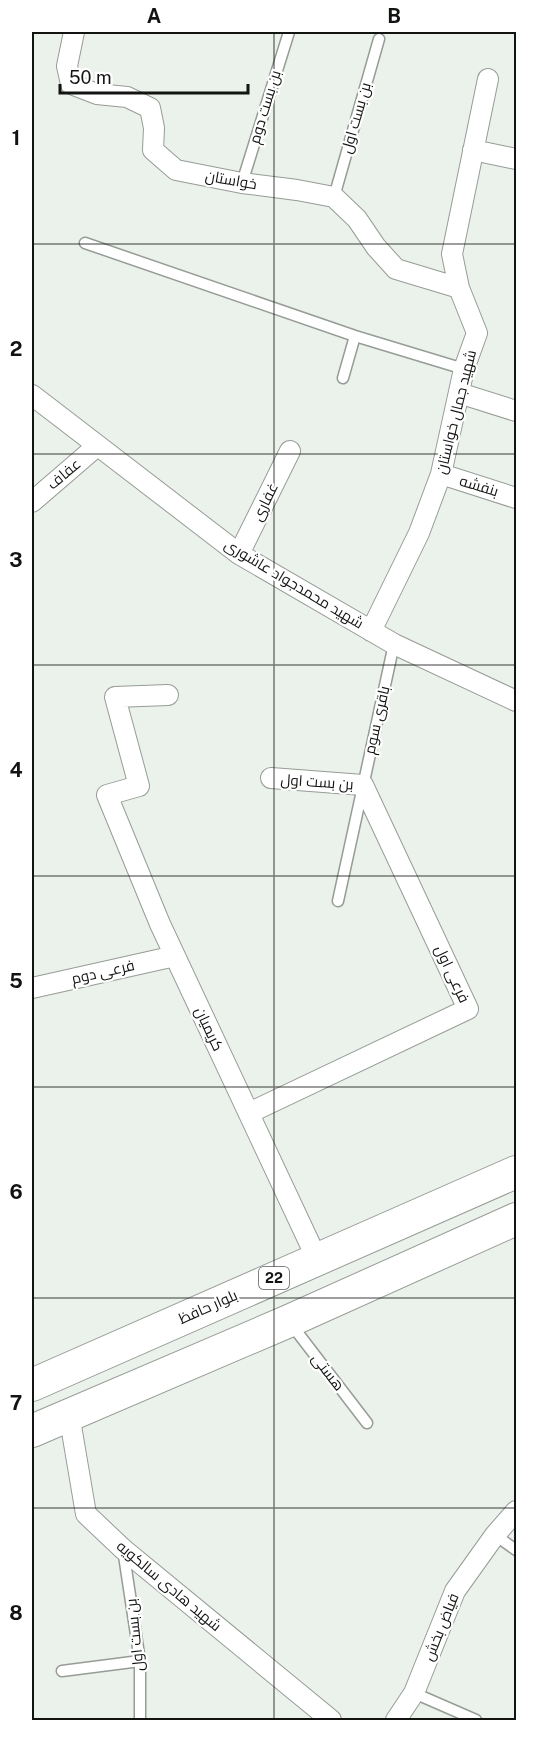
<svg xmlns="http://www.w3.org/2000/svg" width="548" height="1752" font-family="'Public Sans',Cairo,sans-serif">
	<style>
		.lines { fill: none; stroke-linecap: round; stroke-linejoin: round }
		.service-casing { stroke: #969c96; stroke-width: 13 }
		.minor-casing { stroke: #969c96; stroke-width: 22 }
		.primary-casing { stroke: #969c96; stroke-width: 34 }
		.service { stroke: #fff; stroke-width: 10 }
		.minor { stroke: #fff; stroke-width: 20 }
		.primary { stroke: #fff; stroke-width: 32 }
		.grid { fill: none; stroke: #121412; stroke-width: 1.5; stroke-opacity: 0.55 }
		.labels { text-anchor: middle; stroke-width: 4.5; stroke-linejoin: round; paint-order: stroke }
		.shield { fill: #fff; stroke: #595a59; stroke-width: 1.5 }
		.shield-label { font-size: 14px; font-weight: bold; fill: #121412 }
		.street-label { font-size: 15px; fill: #121412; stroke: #fff }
		.neatline { fill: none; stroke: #121412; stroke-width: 2 }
		.grid-label { font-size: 20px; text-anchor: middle; font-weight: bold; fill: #121412 }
	</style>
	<rect width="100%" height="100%" fill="#ebf1eb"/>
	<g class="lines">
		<g class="service-casing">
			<path id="service" d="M242 183 289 32
				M334 197 379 39
				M85 243 355 336 464 369
				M343 378 355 336
				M338 901 394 644
				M291 1324 367 1423
				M495 1535 516 1550
				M123 1549 140 1661V1720
				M62 1671 140 1661
				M414 1693 476 1720"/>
		</g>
		<g class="minor-casing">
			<path id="minor" d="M74 32 67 66 71 84 97 94 127 97 150 108 154 128 153 150 176 170 242 183 297 190 334 197 357 219 376 247 396 269 459 288
				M473 150 516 159
				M459 393 516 411
				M32 395 239 554 394 644 516 701
				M441 474 516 498
				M32 502 97 446
				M239 554 290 451
				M371 631 419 533 441 474 464 369 477 333 459 288 452 254 488 79
				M168 695 115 697 139 786 107 795 160 924 317 1259
				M32 988 175 956
				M249 1113 468 1009 363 785 271 778
				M69 1414 86 1514 123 1549 331 1720
				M396 1720 414 1693 455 1591 495 1535 516 1511"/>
		</g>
		<g class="primary-casing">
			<path id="primary" d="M32 1385 516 1172
				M32 1431 289 1321 516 1219"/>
		</g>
		<use href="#service" class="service"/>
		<use href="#minor" class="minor"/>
		<use href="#primary" class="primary"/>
	</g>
	<path class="grid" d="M274 32V1720M32 244H516M32 454H516M32 665H516M32 876H516M32 1087H516M32 1298H516M32 1508H516"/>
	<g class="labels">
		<rect class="shield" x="259" y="1267" width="30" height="22" rx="4.5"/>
		<g class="shield-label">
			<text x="274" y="1283">22</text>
		</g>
		<g class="street-label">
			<text transform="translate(265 107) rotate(-73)" y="5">بن بست دوم</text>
			<text transform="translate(356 118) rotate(-74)" y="5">بن بست اول</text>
			<text transform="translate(231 180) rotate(10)" y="5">خواستان</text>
			<text transform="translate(456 412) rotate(-76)" y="5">شهید جمال خواستان</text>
			<text transform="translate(64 474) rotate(-40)" y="5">عفاف</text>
			<text transform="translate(479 486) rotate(17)" y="5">بنفشه</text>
			<text transform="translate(265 502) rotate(-64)" y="5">غفاری</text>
			<text transform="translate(294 584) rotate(31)" y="5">شهید محمدجواد عاشوری</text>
			<text transform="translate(377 720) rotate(-77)" y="5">باقری سوم</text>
			<text transform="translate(317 782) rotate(4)" y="5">بن بست اول</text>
			<text transform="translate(103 972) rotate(-13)" y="5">فرعی دوم</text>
			<text transform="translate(452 974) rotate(65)" y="5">فرعی اول</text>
			<text transform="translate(209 1029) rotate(65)" y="5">کریمیان</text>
			<text transform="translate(208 1307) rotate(-24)" y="5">بلوار حافظ</text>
			<text transform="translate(328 1372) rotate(52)" y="5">هستی</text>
			<text transform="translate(169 1586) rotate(40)" y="5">شهید هادی سالکویه</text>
			<text transform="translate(441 1627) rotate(-68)" y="5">فیاض بخش</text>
			<text transform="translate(135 1635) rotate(-96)" y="5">بن بست اول</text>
		</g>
	</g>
	<rect width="548" height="1752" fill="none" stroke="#ffffff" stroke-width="66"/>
	<path d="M60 84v9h188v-9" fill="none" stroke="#121412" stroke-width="3"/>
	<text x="69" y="84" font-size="18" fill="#121412" stroke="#ffffff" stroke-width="4.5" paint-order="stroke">50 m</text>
	<rect x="33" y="33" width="482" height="1686" class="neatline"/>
	<g class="grid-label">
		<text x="154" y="23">A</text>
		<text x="394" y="23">B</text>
		<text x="16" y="145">1</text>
		<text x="16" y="356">2</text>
		<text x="16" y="567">3</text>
		<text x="16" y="777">4</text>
		<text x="16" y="988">5</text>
		<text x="16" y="1199">6</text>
		<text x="16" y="1410">7</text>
		<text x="16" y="1620">8</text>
	</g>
</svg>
